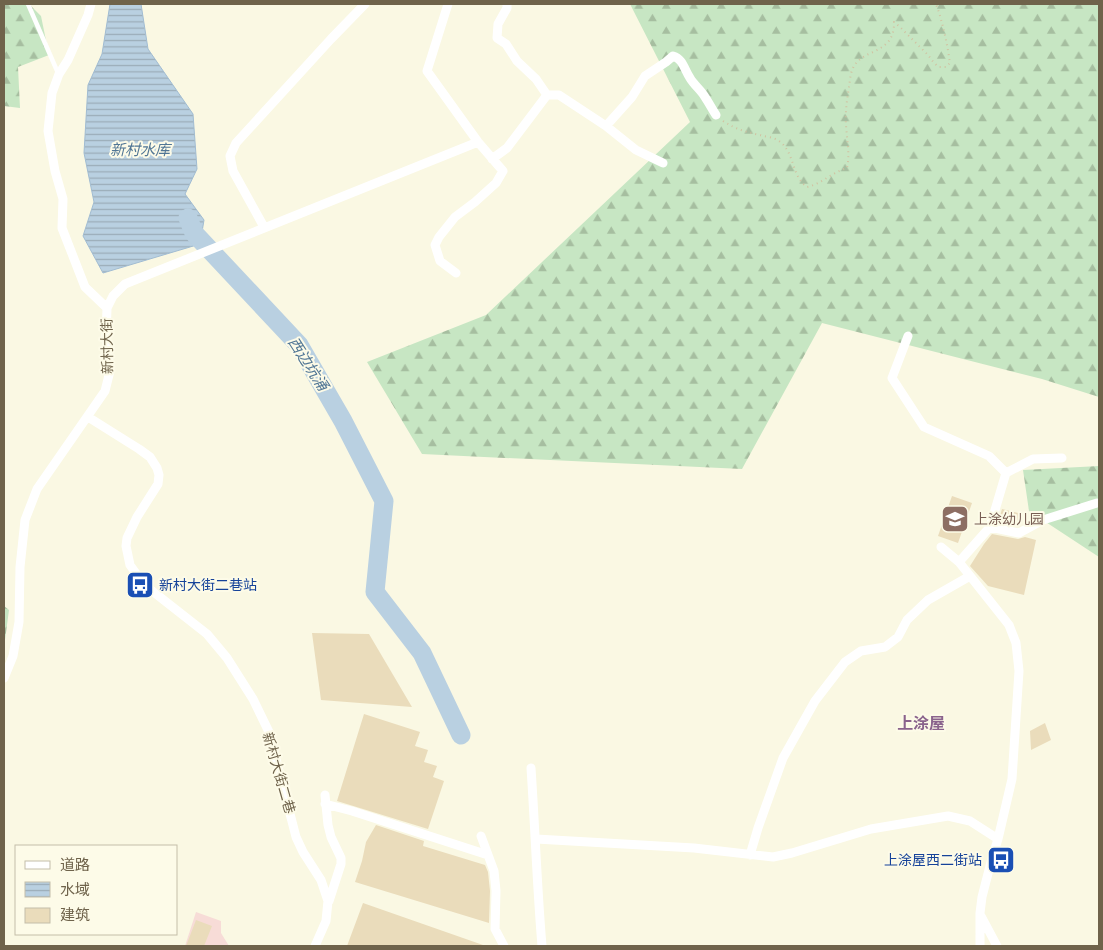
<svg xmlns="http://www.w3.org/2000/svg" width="1103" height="950" font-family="Helvetica,'Noto Sans SC',sans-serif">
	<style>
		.medical { fill: #f7dcd7 }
		.forest { fill: url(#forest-firs) }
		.water { fill: url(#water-rules); stroke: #a1bcd2 }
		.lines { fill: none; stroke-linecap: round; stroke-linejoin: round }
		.river { stroke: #b9d0e1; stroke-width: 19 }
		.building { fill: #eadcbb }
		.path { stroke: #d1c1a1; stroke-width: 2; stroke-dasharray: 1 4; stroke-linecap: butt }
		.lane { stroke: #fff; stroke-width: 4.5 }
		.street { stroke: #fff; stroke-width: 9 }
		.labels { text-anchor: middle; stroke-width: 4; stroke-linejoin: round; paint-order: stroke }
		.street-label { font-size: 14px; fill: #6f634b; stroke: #fdfbe8 }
		.education-label { font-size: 14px; fill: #785e54; stroke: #fdfbe8; text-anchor: start }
		.transit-label { font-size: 14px; fill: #164399; stroke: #fdfbe8; text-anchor: start }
		.water-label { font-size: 15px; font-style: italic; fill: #517695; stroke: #fdfbe8 }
		.quarter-label { font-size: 16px; font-weight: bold; fill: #8a638c; stroke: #fdfbe8 }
	</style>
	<defs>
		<pattern id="forest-firs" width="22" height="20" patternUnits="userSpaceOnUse" patternTransform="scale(1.25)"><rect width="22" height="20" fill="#c7e6c3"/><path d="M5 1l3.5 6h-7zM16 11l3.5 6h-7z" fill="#a6bea0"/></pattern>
		<pattern id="water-rules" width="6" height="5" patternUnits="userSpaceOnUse" patternTransform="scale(1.25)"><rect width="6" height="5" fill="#b9d0e1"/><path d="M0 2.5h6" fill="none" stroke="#9bacb8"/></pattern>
	</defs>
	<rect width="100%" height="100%" fill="#faf8e3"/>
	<path class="medical" d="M196 912 221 921V933L229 946H185Z"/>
	<path class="forest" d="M4 4H29L41 16 49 55 18 67 20 108 4 106Z
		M630 4H1099V397L1042 379 822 323 742 469 422 454 367 362 486 315 690 122Z
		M1099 466V557L1029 511 1023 470Z
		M4 606 9 610 5 640H4Z"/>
	<path class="water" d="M110 4H141L148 49 193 114 197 169 185 194 204 220 200 244 103 273 83 236 94 202 84 153 88 85 102 54Z"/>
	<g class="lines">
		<path class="river" d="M188 218 194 233 299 345 343 421 384 501 375 592 422 653 461 735"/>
	</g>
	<path class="building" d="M952 496 972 503 958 543 938 536Z
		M1002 509 1018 513 1017 526 998 522Z
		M992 534 1018 539 1025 537 1036 540 1024 595 988 586 970 566 984 544Z
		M312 633 369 634 412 707 321 700Z
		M364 714 420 732 415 746 428 750 424 762 437 766 433 777 444 781 428 829 337 801Z
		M1045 723 1051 740 1031 750 1030 731Z
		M376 825 424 841 423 846 485 865 488 872 490 891 489 923 355 882 362 861 366 842Z
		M363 903 483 945V946H347Z
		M196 920 212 926 204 946H186Z"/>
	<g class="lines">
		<path class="path" d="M723 121C735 129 746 132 760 135 766 137 774 137 779 141 795 152 791 176 807 187 821 184 833 172 847 168 850 154 847 140 846 125 845 112 847 100 849 87 850 81 850 74 853 68 862 48 895 55 894 22L900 27 928 55 934 63 939 67H946L950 63C947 43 943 23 936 4"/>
		<path class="lane" d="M28 4 58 73"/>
		<path class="street" d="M91 4 88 15 68 60 59 74 52 93 48 131 55 171 63 199 62 228 85 287 107 308
			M448 4 427 71 478 142 503 171 496 183 475 202 455 217 439 237 435 245 440 261 456 273
			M507 4V8L498 24 497 38 506 44 517 61 536 79 547 95
			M547 95H559L606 126 636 150 663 163
			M606 126 632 97 645 76 666 62 673 56C683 59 684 69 690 78 694 85 701 90 705 97 709 103 712 109 716 115
			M492 159 507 148 547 95
			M264 227 233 171 230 156 236 143 331 39 365 4
			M908 336 892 378 924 427 989 456 1006 473
			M88 417 139 449 150 457 157 468 159 475 158 484 137 517 127 538 126 546 130 565 140 579 151 590 207 634 227 658 253 699 269 732 296 837 303 852 321 880 328 901 326 921 315 946
			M990 527 1006 473 1033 459 1062 458
			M941 547 959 562 1009 625 1016 643 1019 671 1012 779 998 839 992 858 982 897 980 913V946
			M959 562 990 527 1019 533 1043 520 1097 503
			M4 678 13 656 19 622 20 567 25 520 37 489 105 391 110 371 106 338 107 308 113 296 125 284 478 142
			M531 768C535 827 537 887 542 946
			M325 795 328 825 331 837 341 858V864L329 901
			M325 804 352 811 488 855
			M481 836 494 871 496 891 495 929 504 946
			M536 839 694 848 773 857 792 853 871 829 948 816 970 821 998 839
			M750 855 758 828 783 758 815 701 845 662 861 651 885 647 898 637 907 620 928 600 970 576
			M981 916 997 946"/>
	</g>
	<defs>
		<g id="school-square" transform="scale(1.4375)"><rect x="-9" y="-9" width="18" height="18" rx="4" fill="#8d6e63" stroke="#fdfbe8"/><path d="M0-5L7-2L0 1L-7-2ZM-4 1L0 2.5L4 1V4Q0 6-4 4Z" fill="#fff"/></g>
		<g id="bus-square" transform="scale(1.4375)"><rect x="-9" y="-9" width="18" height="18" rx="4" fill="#1a4fb4" stroke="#fdfbe8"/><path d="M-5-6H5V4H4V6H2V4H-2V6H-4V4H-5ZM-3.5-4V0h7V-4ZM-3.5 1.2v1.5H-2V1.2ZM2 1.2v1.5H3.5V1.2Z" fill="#fff"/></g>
	</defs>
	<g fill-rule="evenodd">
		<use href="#school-square" x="955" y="519"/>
		<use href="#bus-square" x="140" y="585"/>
		<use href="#bus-square" x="1001" y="860"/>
	</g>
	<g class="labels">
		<g class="street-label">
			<text transform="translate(107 346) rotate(-91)" y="5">新村大街</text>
			<text transform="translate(279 773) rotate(74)" y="5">新村大街二巷</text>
		</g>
		<g class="education-label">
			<text x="974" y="524">上涂幼儿园</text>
		</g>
		<g class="transit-label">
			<text x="159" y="590">新村大街二巷站</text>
			<text x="982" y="865" text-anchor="end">上涂屋西二街站</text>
		</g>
		<g class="water-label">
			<text x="140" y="155">新村水库</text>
			<text transform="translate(308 364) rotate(57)" y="5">西边坑涌</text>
		</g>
		<g class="quarter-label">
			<text x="921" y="729">上涂屋</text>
		</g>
	</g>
	<rect width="1103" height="950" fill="none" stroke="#6f634b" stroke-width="10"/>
	<rect x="15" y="845" width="162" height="90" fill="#fdfbe8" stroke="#c4bea9"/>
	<rect x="25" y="861" width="25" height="8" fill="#ffffff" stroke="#c4bea9"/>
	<text x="60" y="870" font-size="15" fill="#6f634b">道路</text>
	<rect x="25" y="882" width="25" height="15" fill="url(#water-rules)" stroke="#c4bea9"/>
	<text x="60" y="895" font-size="15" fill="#6f634b">水域</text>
	<rect x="25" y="908" width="25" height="15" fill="#eadcbb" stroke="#c4bea9"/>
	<text x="60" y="920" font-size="15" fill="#6f634b">建筑</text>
</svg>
